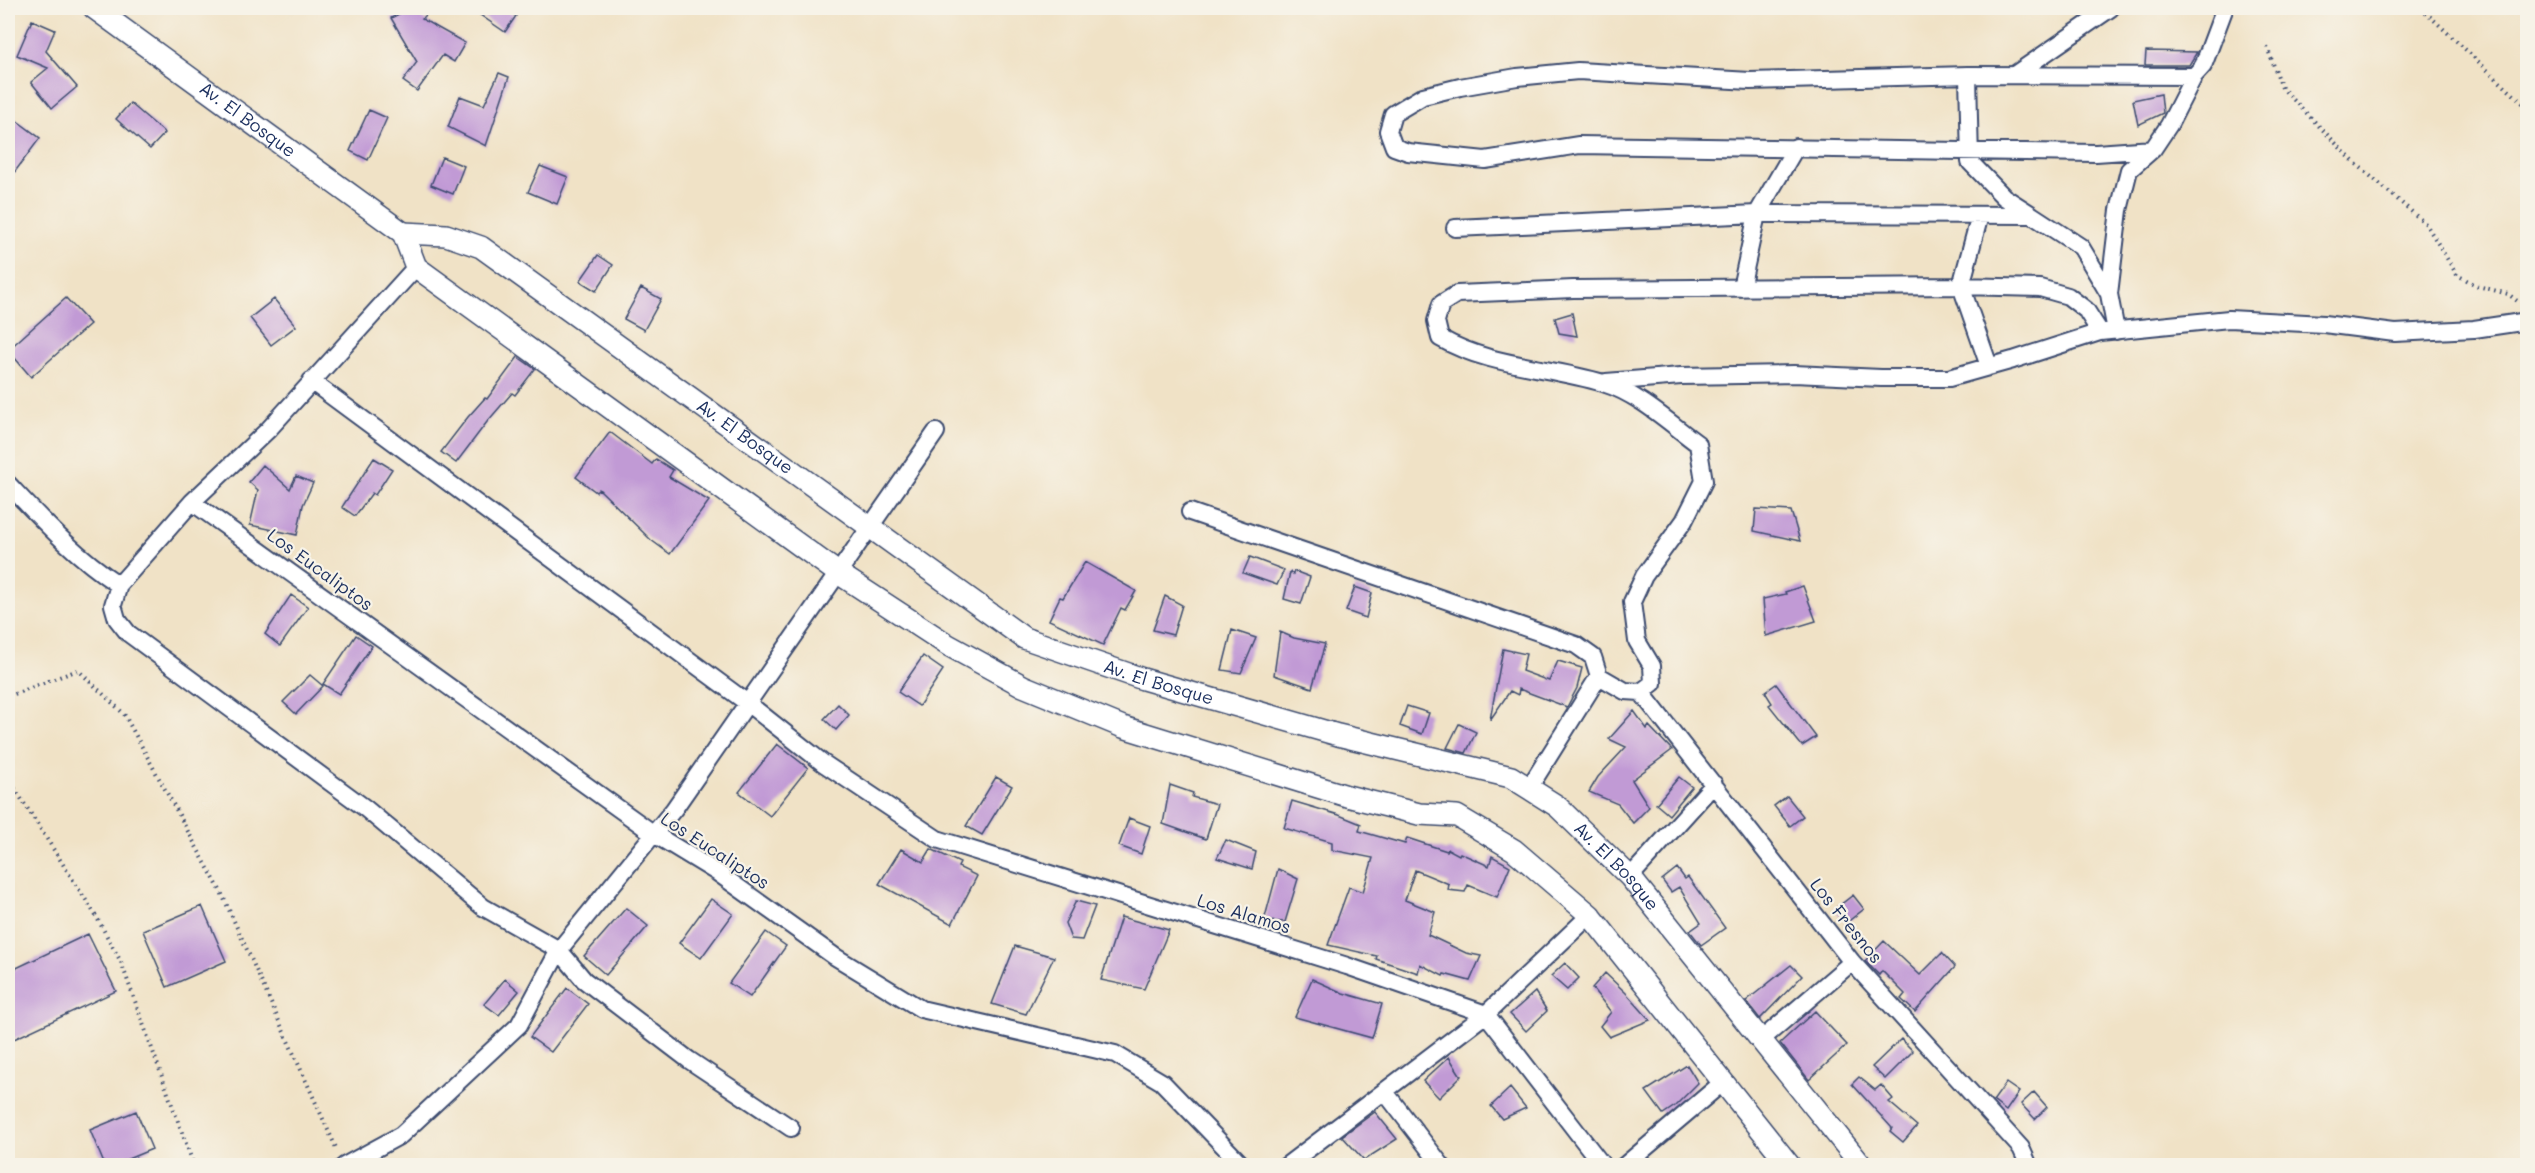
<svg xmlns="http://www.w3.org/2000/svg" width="2535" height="1173" font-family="Mali,sans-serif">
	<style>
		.building { fill: #c19ad5 }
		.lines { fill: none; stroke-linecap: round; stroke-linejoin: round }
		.minor-casing { stroke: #3b4a6e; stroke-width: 20 }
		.tertiary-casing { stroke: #3b4a6e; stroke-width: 24 }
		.path { stroke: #3b4a6e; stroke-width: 4; stroke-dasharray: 1.5 4.5; stroke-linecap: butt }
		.minor { stroke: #fff; stroke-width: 16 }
		.tertiary { stroke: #fff; stroke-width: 21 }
		.labels { text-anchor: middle; stroke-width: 4.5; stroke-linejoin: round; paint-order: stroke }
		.street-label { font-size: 18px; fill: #1b2f5e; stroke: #f7f3e8 }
	</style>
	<rect width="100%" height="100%" fill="#f7f3e8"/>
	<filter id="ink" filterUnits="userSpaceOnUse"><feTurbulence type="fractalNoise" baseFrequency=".0167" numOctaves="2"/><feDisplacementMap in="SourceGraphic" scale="12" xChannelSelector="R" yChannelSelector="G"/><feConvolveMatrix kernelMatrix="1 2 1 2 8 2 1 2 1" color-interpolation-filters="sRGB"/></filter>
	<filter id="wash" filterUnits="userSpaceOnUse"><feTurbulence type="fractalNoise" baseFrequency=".008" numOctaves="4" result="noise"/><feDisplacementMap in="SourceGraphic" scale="24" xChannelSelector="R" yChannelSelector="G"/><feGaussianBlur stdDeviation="1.35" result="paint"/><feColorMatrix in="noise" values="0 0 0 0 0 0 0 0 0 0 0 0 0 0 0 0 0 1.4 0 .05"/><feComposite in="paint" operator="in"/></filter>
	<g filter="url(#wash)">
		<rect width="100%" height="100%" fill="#f0e2c6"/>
		<g id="blocks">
			<path class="building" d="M410 8H433L422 19 465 43 454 62 443 55 417 91 403 81 417 62 391 18Z
				M470 8H503L516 16 505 32Z
				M32 20 55 30 46 51 77 87 52 108 31 82 48 68 17 55Z
				M2146 51 2197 52 2189 65H2145Z
				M499 73 509 77 486 146 448 127 460 96 484 105Z
				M2161 94 2163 113 2138 125 2133 100Z
				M130 103 165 133 150 149 116 119Z
				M369 110 387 118 368 160 350 151Z
				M8 114 40 138 8 181Z
				M442 157 464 166 453 194 431 185Z
				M540 166 568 177 557 204 528 192Z
				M598 255 613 265 596 291 580 281Z
				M641 288 661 299 644 330 624 319Z
				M66 298 90 324 31 377 8 350Z
				M274 299 296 326 271 345 250 318Z
				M1572 313 1577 336 1559 333 1555 318Z
				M518 357 535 369 515 395 512 393 487 422 456 463 441 452 468 417 485 398 487 399Z
				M610 432 652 464 656 459 673 470 669 477 709 501 670 554 651 540 599 489 596 492 576 477Z
				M374 458 392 469 375 495 372 493 355 516 342 507Z
				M263 465 290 489 296 476 313 483 303 505 297 535 250 525 258 490 249 482Z
				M1756 509 1791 511 1800 541 1754 531Z
				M1250 557 1284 570 1277 585 1243 573Z
				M1085 562 1136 591 1125 610 1121 608 1103 645 1049 620 1060 597 1063 598Z
				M1294 571 1310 577 1301 604 1284 599 1290 572 1293 574Z
				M1803 586 1816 621 1766 636 1763 599 1786 594 1785 592Z
				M1355 587 1372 593 1366 618 1346 611Z
				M291 595 308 607 280 646 265 634Z
				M1165 596 1182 605 1173 635 1153 630Z
				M1232 630 1256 638 1241 673 1222 670Z
				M1280 632 1294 638 1325 644 1312 688 1274 675Z
				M356 635 372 646 339 694 323 684Z
				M1503 649 1526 654 1522 671 1549 681 1558 661 1582 668 1577 688 1567 707 1519 689 1518 695 1510 691 1490 720Z
				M923 656 943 670 919 706 898 692Z
				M310 675 323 686 296 714 283 702Z
				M1776 684 1816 737 1802 746 1769 705 1772 703 1765 692Z
				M838 704 849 715 836 730 824 719Z
				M1407 706 1429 713 1422 734 1400 726Z
				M1634 711 1647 729 1649 726 1672 750 1632 780 1649 807 1633 823 1618 804 1589 792 1598 777 1626 747 1609 739Z
				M1459 724 1476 732 1466 753 1447 748Z
				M777 744 808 768 770 816 739 792Z
				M996 777 1012 786 982 835 966 826Z
				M1679 777 1692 787 1669 815 1656 804Z
				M1170 785 1193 793 1192 797 1217 804 1206 839 1163 824Z
				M1787 796 1803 816 1790 826 1774 806Z
				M1292 801 1339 815 1361 824 1359 831 1405 844 1407 838 1447 851 1448 849 1459 855 1460 853 1489 866 1492 856 1510 866 1497 897 1468 885 1465 892 1448 890 1449 884 1415 870 1405 900 1435 912 1428 935 1466 953 1481 956 1470 981 1444 974 1443 976 1420 964 1418 973 1376 959 1377 956 1328 945 1349 887 1363 892 1373 858 1332 850V842L1284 828Z
				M1129 818 1150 826 1141 854 1119 846Z
				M1226 840 1256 852 1252 869 1217 858Z
				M901 849 923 862 931 849 960 863 958 867 977 876 952 924 879 884Z
				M1677 868 1685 879 1688 877 1725 928 1701 945 1690 931 1701 923 1679 887 1671 892 1662 880Z
				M1278 869 1298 879 1285 922 1264 921Z
				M1853 895 1864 909 1846 923 1835 909Z
				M711 899 733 914 701 958 679 943Z
				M1076 901 1095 906 1082 940 1071 939 1065 923Z
				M202 906 226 961 167 987 143 931Z
				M626 908 648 926 606 975 584 956Z
				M1121 917 1169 930 1144 989 1101 980Z
				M766 932 786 946 750 997 729 983Z
				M88 934 116 991 12 1040 8 1031V972Z
				M1884 941 1920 975 1942 953 1955 967 1915 1012 1901 999 1905 994 1882 971 1879 975 1865 961Z
				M1015 946 1054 957 1026 1014 992 1004Z
				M1565 963 1579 978 1567 990 1551 976Z
				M1791 965 1802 976 1760 1019 1746 1001Z
				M1605 973 1626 993 1650 1020 1609 1037 1600 1026 1611 1012 1592 988Z
				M505 979 519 991 499 1015 484 1004Z
				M1312 979 1343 993 1382 1004 1372 1038 1295 1017Z
				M567 988 588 1004 551 1052 530 1037Z
				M1535 992 1547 1011 1526 1031 1510 1014Z
				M1815 1011 1847 1045 1809 1080 1780 1043Z
				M1901 1039 1913 1051 1885 1079 1872 1067Z
				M1449 1057 1461 1076 1439 1098 1423 1081Z
				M1687 1065 1698 1083 1675 1106 1663 1114 1646 1091Z
				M1859 1077 1875 1090 1881 1085 1893 1099 1889 1102 1917 1126 1903 1142 1890 1131 1892 1128 1852 1084Z
				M2006 1083 2019 1092 2006 1111 1993 1101Z
				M1510 1088 1526 1108 1502 1119 1491 1106Z
				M2034 1092 2047 1107 2035 1119 2021 1104Z
				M136 1111 152 1149 111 1166H105L90 1130Z
				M1375 1112 1397 1139 1364 1160 1342 1136Z"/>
		</g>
	</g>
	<g filter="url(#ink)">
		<use href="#blocks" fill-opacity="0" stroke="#3b4a6e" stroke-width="1.5"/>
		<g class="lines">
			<g class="minor-casing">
				<path id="minor" d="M1968 75 1970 162 2004 197 2032 215
					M2014 75 2111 8
					M2153 149 2169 125 2194 76 2203 66 2224 10
					M1980 215 1961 286 1989 366
					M1455 228 1757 214 2032 215 2081 247 2109 294
					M1741 288 1757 214 1796 147
					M2116 331 2109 294 2119 210 2129 170 2153 149 2096 153 1579 145 1485 160 1408 152 1394 147 1388 131 1393 114 1423 96 1460 87 1517 77 1578 71 1750 81 1968 75 2194 76
					M311 381 746 702 823 763 937 839 1347 966 1486 1014 1603 1166
					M1606 382 1681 376 1794 374 1881 378H1949L2013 360 2100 332 2229 319 2324 324 2395 333 2474 329 2528 321
					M8 484C44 522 75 556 119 585
					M192 502 654 834 718 873 834 956 921 1009 1115 1054 1162 1082 1243 1166
					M1190 512 1576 645 1593 657 1599 676
					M1641 692 1852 962 2021 1148 2029 1166
					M1529 788 1599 676 1625 691 1641 692 1653 683 1652 666 1637 641 1632 602 1644 576 1684 521 1704 481 1698 444C1668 422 1639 394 1603 383 1548 366 1490 367 1440 338L1436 321 1441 304 1457 294 1573 289 1961 286 2040 288 2068 296 2086 310 2100 332
					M1630 877 1714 784
					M1761 1040 1852 962
					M1385 1092 1442 1166
					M791 1128 689 1060 584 980 559 950 674 809 936 432
					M344 1166 401 1135 519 1025 559 950 483 907 365 808 128 633 117 619 113 605 119 585 192 502 268 430 416 267
					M1286 1166 1486 1014 1590 915
					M1624 1166 1722 1083"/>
			</g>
			<g class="tertiary-casing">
				<g id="tertiary">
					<path id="s1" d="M94 8 403 233 416 267 838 573 948 645 1023 686 1123 727 1347 796 1419 814 1457 816 1514 850 1590 915 1790 1166"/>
					<path id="s2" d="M403 233 446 235 481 247 1024 638 1143 679 1338 735 1511 777 1557 806 1630 877 1862 1166"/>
				</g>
			</g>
			<path class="path" d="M2421 8 2528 108
				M2267 47 2282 88 2353 161 2426 224 2457 275 2478 286 2508 294 2520 303
				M8 702 9 696 78 670 124 714 221 892 337 1150
				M8 778 96 916 121 962 194 1166"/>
			<use href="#minor" class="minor"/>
			<use href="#tertiary" class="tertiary"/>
		</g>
	</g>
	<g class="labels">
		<g class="street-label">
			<text dy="6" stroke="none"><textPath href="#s1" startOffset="190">Av. El Bosque</textPath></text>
			<text dy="6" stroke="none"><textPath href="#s2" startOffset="405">Av. El Bosque</textPath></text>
			<text transform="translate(320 570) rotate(36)" y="6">Los Eucaliptos</text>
			<text dy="6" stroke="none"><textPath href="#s2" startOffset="891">Av. El Bosque</textPath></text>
			<text transform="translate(715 851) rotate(33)" y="6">Los Eucaliptos</text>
			<text dy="6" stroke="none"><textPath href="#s2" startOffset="1395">Av. El Bosque</textPath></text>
			<text transform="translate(1244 914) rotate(17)" y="6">Los Alamos</text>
			<text transform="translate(1846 921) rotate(51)" y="6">Los Fresnos</text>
		</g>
	</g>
	<rect width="2535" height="1173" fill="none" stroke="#f7f3e8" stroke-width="30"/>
</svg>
